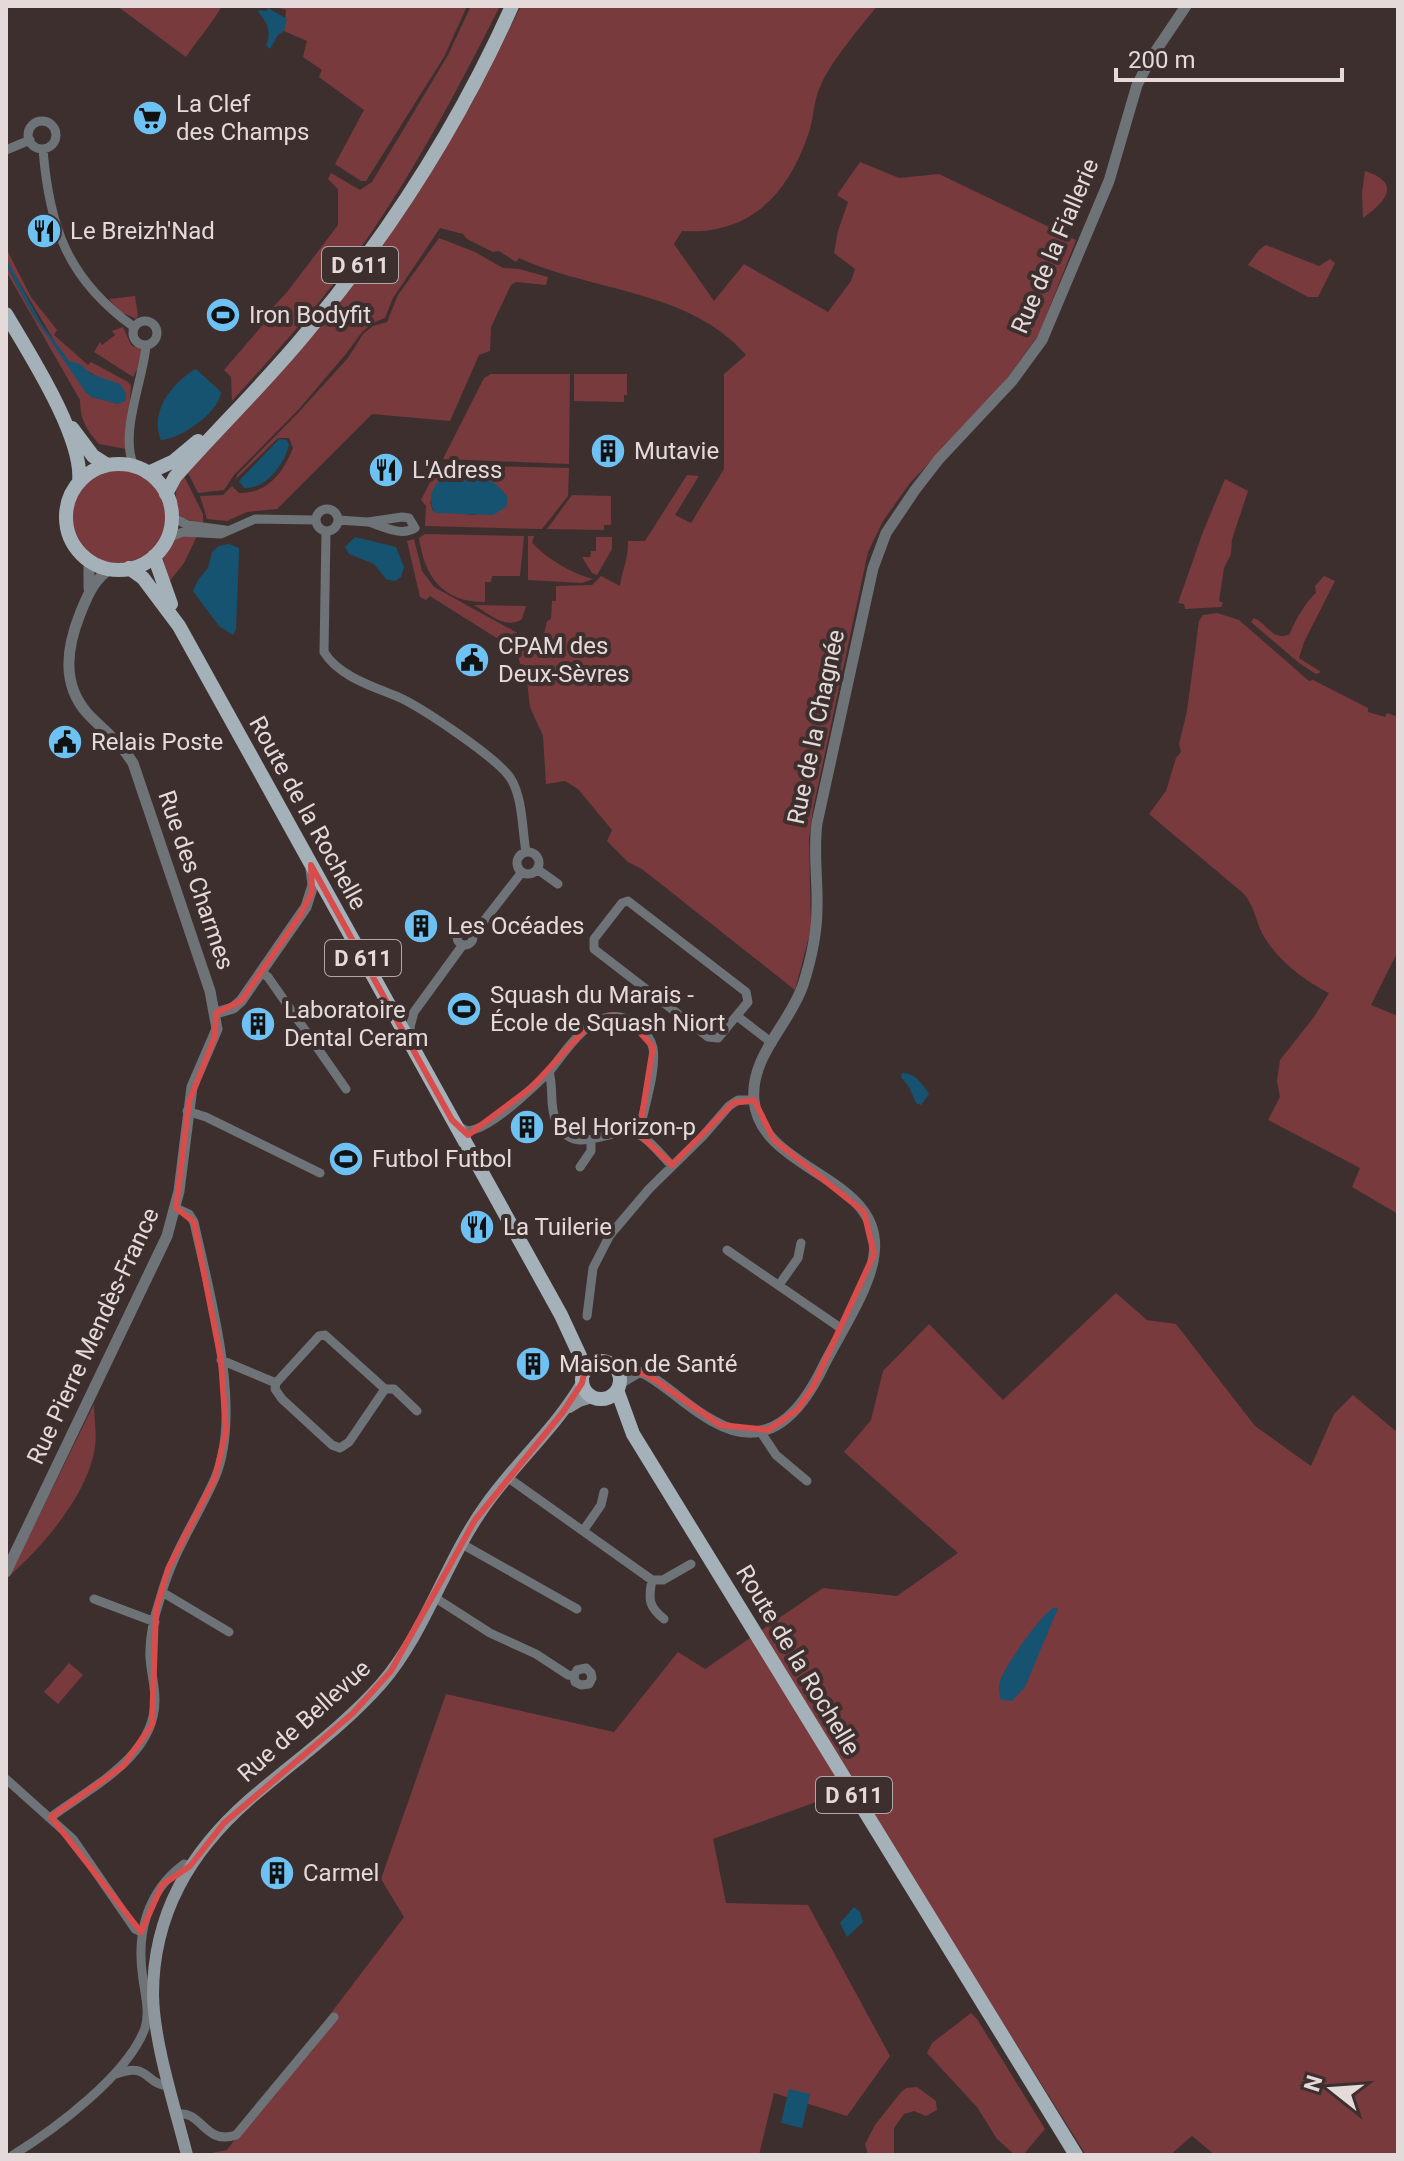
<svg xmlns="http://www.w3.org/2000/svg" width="1404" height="2161" font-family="Roboto,sans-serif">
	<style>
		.green { fill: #783a3d; fill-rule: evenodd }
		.water { fill: #165371 }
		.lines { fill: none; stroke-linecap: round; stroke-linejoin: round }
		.minor { stroke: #6d7377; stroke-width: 9 }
		.tertiary { stroke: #6d7377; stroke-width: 11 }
		.secondary { stroke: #8c969c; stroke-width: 12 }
		.primary { stroke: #a5b1b9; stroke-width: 14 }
		.marked { fill: none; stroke: #d94c4c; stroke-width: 6; stroke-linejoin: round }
		.labels { text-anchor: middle; stroke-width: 8; stroke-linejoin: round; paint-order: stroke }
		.shield { fill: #3e2f2f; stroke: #b2a7a7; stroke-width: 2 }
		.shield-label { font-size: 22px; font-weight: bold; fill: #e4dada }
		.poi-label { font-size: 24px; fill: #e4dada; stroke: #3e2f2f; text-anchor: start }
		.street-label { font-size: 24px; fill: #e4dada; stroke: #3e2f2f }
	</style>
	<rect width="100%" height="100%" fill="#3e2f2f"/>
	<path class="green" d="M117 6H222C212 24 198 39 186 57Z
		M272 6H467L444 57 366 181H361L335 164 364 110 319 77 322 70 303 57 307 41 284 31 286 10Z
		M471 6H500C461 83 420 161 371 233 330 293 281 347 232 401L231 377 224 370 260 328 264 317 288 291 338 225V189L328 179 331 173 360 190 372 182 448 55Z
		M521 6H877C860 28 830 62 820 87 813 102 814 120 808 135 787 196 749 235 682 231L674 244 714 301 744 264 828 312 851 281 855 269 834 253 838 231 848 202 837 195 860 162 899 178 939 174 1076 240 1039 334 1000 388 910 483 883 521 868 552 813 809 809 839 811 929 795 990 642 869 628 862 607 841 612 830 578 789 565 781 546 784 543 736 530 707 525 665 520 664 517 651 430 596 426 600 420 597 407 541 414 539 422 571 434 587 541 646 547 621 551 619 552 601H556V586L592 585 601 576 620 586C623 567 628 561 628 541H645L687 475 699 476 675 515 691 523 724 469V374L746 355C690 290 593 292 519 258L516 262 499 251 493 252 467 239 463 234 440 228 393 298 385 318 373 323 362 332 345 355 299 409 234 475 224 490 198 493 188 473 253 402 471 105Z
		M1365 171C1403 183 1385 202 1363 218L1362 193Z
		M439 238 475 252 503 268 519 269 548 277 546 285 516 282 511 285 491 327 490 351 479 355 450 421 372 414 277 509 247 512 227 521 207 519 200 496 223 495 232 486 239 493C267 494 283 473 293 448L289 438H278L236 479 237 475 298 413 348 358 363 334 373 326 387 322 398 295Z
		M1266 245 1319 266 1330 259 1335 263 1318 297H1308L1248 265 1259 250Z
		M6 248 31 297 57 330 54 335 88 365 91 362 128 382 131 386 126 449 99 444C86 430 80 418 80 400L6 271V265L33 315 92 397 118 404 98 377 69 361 58 347 12 270 6 258Z
		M135 296 138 316 136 319 119 311 109 299Z
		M123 327 131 345 142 350 138 368 133 377 94 352 100 342 102 345 115 335 112 331Z
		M491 374H570L569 464 443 459 484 378Z
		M574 374H627V395H624V402L574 401Z
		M439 465 569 468 568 496 542 529 425 526 426 506 421 500ZM455 473 482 475 506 495 475 515 433 511 430 502 448 474Z
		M72 517a47 47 0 1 1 94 0a47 47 0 1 1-94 0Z
		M184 476 203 514V523L180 518C175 500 172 492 184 476Z
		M1225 479 1248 491 1232 539 1231 554 1224 568 1219 601 1223 603 1221 607 1185 609 1184 604 1178 603 1203 532Z
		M572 495 611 496V525H604V530L547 529Z
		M425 534 524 536 520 576H492L491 582H485V602C442 602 425 577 419 538Z
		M179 536H197L184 563 169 582 163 558 173 540Z
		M528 536H534L532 543C549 560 571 573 593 579L582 583 528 580Z
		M596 537H612V549L597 575 592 573 582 557H590L591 551H596Z
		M1324 576 1335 581 1304 642 1299 658 1321 672 1316 674 1299 663 1251 622 1254 618C1267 623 1273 642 1290 634 1292 625 1308 599 1316 593L1315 586Z
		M474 605 526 606 522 619C506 630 489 614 474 605Z
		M1217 613 1239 620 1309 681 1313 680 1368 708V712L1385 717 1387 713 1398 717V951L1371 1005 1398 1016V1214L1352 1187 1360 1168 1268 1120 1280 1097 1277 1081 1280 1060 1314 1017 1329 993C1303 980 1276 959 1262 933 1255 919 1254 905 1243 893L1149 814 1166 791 1176 758 1181 752 1179 744 1187 711 1199 621 1203 615Z
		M1116 1293 1147 1320 1176 1324 1255 1426 1311 1466 1334 1414 1353 1395 1398 1433V2155H1215L1192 2136 1170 2155H1086L855 1788 713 1839 726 1903 808 1905 890 2056 847 2116 774 2093 759 2155H202L227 2150 404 1917 381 1879 446 1694 614 1732 678 1652 705 1669 823 1588 897 1596 958 1553 844 1452 871 1420 883 1371 929 1324 1003 1400Z
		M94 1404C94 1418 97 1434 95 1447 89 1492 44 1546 10 1575Z
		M69 1663 83 1675 58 1704 44 1692Z
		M971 2013 977 2019 1045 2129 1023 2155H1015L997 2139 977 2107 927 2053 932 2043Z
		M917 2087 936 2101 937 2110 926 2116 914 2111 904 2114 894 2128V2155H868L865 2144 875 2125 901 2092 906 2088Z"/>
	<path class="water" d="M268 8 287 19 284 31 278 35 270 49 266 45C272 31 267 22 258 12L259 10 266 11Z
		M6 258 41 323 69 361 80 364 91 374 120 384 126 393V401L118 404 92 397 86 393 33 315 6 265Z
		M196 369 221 392C219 413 180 439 161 440 149 413 172 382 196 369Z
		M279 439 287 440 289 445C284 465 266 489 244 488L239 481Z
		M455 473C478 474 495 478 508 498L506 507 493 515 435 513C424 496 437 476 455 473Z
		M355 537 396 547 404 567 401 577 395 581 386 579 374 564 349 554 345 547Z
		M229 544 239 548V552L236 629 233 635 219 626 193 591 198 580 208 568 212 552 219 546Z
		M902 1073C914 1072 923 1084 929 1094L921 1105 916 1103 909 1087 901 1077Z
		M1053 1608H1058L1025 1687 1012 1701 1001 1700C999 1694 998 1688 1000 1681 1005 1666 1040 1616 1053 1608Z
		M854 1907 860 1912 863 1922 847 1937 840 1923Z
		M789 2089 810 2094 802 2128 781 2123Z"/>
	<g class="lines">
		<path class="minor" d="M28 135a14 14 0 1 1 28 0a14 14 0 1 1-28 0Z
			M43 149C49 227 68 280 134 327
			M6 150 30 140
			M133 333a12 12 0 1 1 24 0a12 12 0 1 1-24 0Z
			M134 466C119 434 143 380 146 346
			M316 520a11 11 0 1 1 22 0a11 11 0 1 1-22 0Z
			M171 517 188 525 225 530
			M338 520 368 522 402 517 409 518 415 528C401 537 383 526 368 522
			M326 532 324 652C337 674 368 685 391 694 415 702 499 759 511 779 523 799 522 829 526 852
			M167 538 183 532 221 534 255 519 315 520
			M517 863a11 11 0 1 1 22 0a11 11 0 1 1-22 0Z
			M537 869 558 884
			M628 901 746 992 748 1002 718 1038 708 1037 594 949V939L622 903Z
			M457 937a8 8 0 1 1 16 0a8 8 0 1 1-16 0Z
			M473 935 522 872
			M261 972 268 977 346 1089
			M737 1016 772 1043
			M413 1040 410 1027 414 1012 462 946
			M187 1111 206 1117 320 1173
			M458 1126 467 1131C490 1130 531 1089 549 1072
			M639 1134C643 1110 657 1071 653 1048 651 1038 644 1030 636 1024 598 998 569 1047 549 1072 554 1088 549 1106 556 1121 574 1160 610 1126 635 1133 648 1137 662 1156 672 1166
			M580 1167 591 1151V1141
			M727 1250 842 1329
			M779 1285 798 1258 801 1243
			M587 1316 593 1268 610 1235 649 1189 703 1136 729 1106 738 1100H754
			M325 1335 385 1389 349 1442 340 1448 332 1445 282 1399 275 1389 276 1383 319 1336Z
			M221 1360 276 1383
			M385 1389H394L417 1411
			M760 1431 776 1455 807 1481
			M507 1477 652 1580H663L691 1564
			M583 1531 601 1505 604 1492
			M462 1544 577 1609
			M652 1580C648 1600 649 1607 664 1619
			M162 1592 229 1632
			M434 1597 490 1633 536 1654 568 1675 574 1676 575 1682 581 1685 589 1684 592 1678 591 1673 586 1668 577 1670 574 1676
			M94 1599 155 1622
			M6 1779 73 1839 135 1929 141 1932
			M51 1817C91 1787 155 1757 155 1700 155 1686 151 1672 150 1658 149 1639 154 1617 160 1599 173 1551 196 1521 215 1478 244 1410 209 1292 194 1222L189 1214 176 1208
			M116 2074C150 2061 144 2085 170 2086
			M177 2114C202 2110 205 2146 236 2135L334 2017
			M13 2155C55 2129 128 2075 145 2028 150 2012 145 1995 143 1979 136 1935 146 1892 184 1864L190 1866"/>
		<path class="tertiary" d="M89 560V588
			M216 1013 233 1008 241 1001 306 907 313 885 311 870
			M614 1367C625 1371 639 1369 649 1376 671 1389 690 1409 713 1421 769 1453 802 1411 824 1365 840 1333 870 1289 874 1255 885 1176 760 1172 754 1100 750 1056 790 1024 803 985 811 960 817 934 817 908 818 880 813 852 817 823L873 568 886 533 915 490 939 459 1012 381 1042 340 1109 181 1137 85 1151 58 1186 6
			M620 1383 637 1373
			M6 1572 167 1236 179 1191 192 1087 217 1029 210 991 133 763C121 743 103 730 87 713 61 683 67 647 80 614 87 597 94 578 111 569"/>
		<path class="secondary" d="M569 1407 579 1401 592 1397
			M187 2155C175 2107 154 2044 153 1995 153 1914 190 1852 249 1800 293 1762 342 1728 381 1684 426 1632 445 1562 485 1506 515 1463 556 1428 582 1383"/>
		<path class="primary" d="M6 314C29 353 84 438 79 482
			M72 428 93 456 107 465
			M66 517a53 53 0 1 1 106 0a53 53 0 1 1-106 0Z
			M148 473 174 461 198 441
			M166 494 175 477C218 428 265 383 306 333 389 234 459 124 512 6
			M154 556 171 604
			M129 568 143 578 179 626 561 1315 580 1356 584 1373
			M582 1380a19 19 0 1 1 38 0a19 19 0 1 1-38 0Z
			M617 1390 633 1434 1076 2155"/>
	</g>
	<path class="marked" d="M311 865 452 1120 468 1135 532 1087 590 1024 610 1016 628 1019 653 1047 639 1134 672 1165 733 1103 754 1100 774 1140 864 1212 874 1254 813 1387 797 1410 768 1430 720 1425 648 1375 587 1360 582 1383 563 1412 475 1520 391 1671 352 1714 224 1823 190 1866 162 1885 141 1932 51 1817 123 1766 152 1725 156 1610 168 1569 215 1478 226 1431 221 1360 194 1222 176 1208 189 1102 215 1036 216 1013 241 1001 301 914 312 892Z"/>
	<defs>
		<g id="supermarket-disc" transform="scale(1.8)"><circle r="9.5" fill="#6dc2f3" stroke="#3e2f2f"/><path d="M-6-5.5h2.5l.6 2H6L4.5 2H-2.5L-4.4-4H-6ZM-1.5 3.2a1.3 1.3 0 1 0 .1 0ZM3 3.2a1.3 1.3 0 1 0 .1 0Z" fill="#111"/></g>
		<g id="restaurant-disc" transform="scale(1.8)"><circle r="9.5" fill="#6dc2f3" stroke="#3e2f2f"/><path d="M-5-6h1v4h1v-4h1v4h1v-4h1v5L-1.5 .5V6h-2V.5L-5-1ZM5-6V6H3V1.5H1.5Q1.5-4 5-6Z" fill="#111"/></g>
		<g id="stadium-disc" transform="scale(1.8)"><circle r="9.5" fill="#6dc2f3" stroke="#3e2f2f"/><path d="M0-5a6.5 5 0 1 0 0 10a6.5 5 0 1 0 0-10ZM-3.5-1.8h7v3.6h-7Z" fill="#111"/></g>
		<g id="building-disc" transform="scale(1.8)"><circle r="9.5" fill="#6dc2f3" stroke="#3e2f2f"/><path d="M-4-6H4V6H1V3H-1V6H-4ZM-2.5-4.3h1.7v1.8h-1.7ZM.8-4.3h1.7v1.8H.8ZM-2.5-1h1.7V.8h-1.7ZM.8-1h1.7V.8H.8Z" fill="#111"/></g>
		<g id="civic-disc" transform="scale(1.8)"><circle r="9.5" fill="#6dc2f3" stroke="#3e2f2f"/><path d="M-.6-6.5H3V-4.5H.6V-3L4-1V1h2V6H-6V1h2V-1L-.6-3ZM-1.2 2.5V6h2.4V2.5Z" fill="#111"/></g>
	</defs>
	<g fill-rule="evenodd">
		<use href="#supermarket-disc" x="150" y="118"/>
		<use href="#restaurant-disc" x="44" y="231"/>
		<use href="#stadium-disc" x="223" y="315"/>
		<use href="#building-disc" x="608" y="451"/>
		<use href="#restaurant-disc" x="386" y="470"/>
		<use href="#civic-disc" x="472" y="660"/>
		<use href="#civic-disc" x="65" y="742"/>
		<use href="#building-disc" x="421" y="926"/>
		<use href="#stadium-disc" x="464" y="1009"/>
		<use href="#building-disc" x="258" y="1024"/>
		<use href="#building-disc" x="527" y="1127"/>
		<use href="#stadium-disc" x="346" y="1159"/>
		<use href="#restaurant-disc" x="477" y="1227"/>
		<use href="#building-disc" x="533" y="1364"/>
		<use href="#building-disc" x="277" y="1873"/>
	</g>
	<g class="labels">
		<g class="shield">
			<rect x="322" y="247" width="76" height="36" rx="6"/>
			<rect x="325" y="940" width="76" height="36" rx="6"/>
			<rect x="816" y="1777" width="76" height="36" rx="6"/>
		</g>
		<g class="shield-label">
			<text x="360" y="273">D 611</text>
			<text x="363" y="966">D 611</text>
			<text x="854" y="1803">D 611</text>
		</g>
		<g class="poi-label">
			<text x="176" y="112">La Clef<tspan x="176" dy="28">des Champs</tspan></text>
			<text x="70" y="239">Le Breizh'Nad</text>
			<text x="249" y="323">Iron Bodyfit</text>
			<text x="634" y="459">Mutavie</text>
			<text x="412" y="478">L'Adress</text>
			<text x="498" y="654">CPAM des<tspan x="498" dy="28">Deux-Sèvres</tspan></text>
			<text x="91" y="750">Relais Poste</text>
			<text x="447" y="934">Les Océades</text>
			<text x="490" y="1003">Squash du Marais -<tspan x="490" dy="28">École de Squash Niort</tspan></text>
			<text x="284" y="1018">Laboratoire<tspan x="284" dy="28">Dental Ceram</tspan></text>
			<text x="553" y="1135">Bel Horizon-p</text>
			<text x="372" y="1167">Futbol Futbol</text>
			<text x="503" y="1235">La Tuilerie</text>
			<text x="559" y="1372">Maison de Santé</text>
			<text x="303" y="1881">Carmel</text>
		</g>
		<g class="street-label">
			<text transform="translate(1055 246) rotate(-67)" y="8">Rue de la Fiallerie</text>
			<text transform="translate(816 727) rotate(-78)" y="8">Rue de la Chagnée</text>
			<text transform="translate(308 813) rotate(61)" y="8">Route de la Rochelle</text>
			<text transform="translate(196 880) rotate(71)" y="8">Rue des Charmes</text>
			<text transform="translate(93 1336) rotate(-65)" y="8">Rue Pierre Mendès-France</text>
			<text transform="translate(798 1660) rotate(59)" y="8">Route de la Rochelle</text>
			<text transform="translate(304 1721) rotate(-42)" y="8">Rue de Bellevue</text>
		</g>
	</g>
	<rect width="1404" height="2161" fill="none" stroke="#e4dada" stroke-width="16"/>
	<g transform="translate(1332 2089) rotate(287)" stroke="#3e2f2f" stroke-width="6" paint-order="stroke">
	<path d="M0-6L14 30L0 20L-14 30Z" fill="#e4dada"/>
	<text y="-12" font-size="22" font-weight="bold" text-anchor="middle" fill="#e4dada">N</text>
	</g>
	<path d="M1116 68v12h226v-12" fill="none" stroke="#e4dada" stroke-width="4"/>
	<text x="1128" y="68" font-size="24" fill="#e4dada" stroke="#3e2f2f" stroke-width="6" paint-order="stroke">200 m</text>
</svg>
